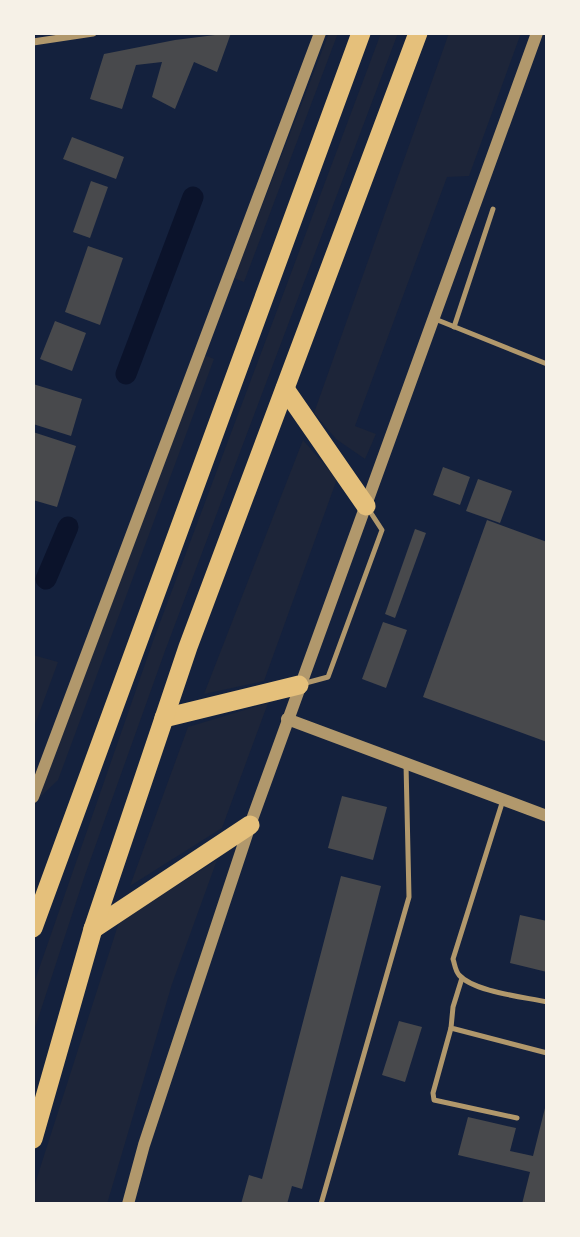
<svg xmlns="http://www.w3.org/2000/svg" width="580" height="1237" font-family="Lato,sans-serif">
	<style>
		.green { fill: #1d2539 }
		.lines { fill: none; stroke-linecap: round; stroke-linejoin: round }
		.canal { stroke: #0b132b; stroke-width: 21 }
		.building { fill: #48494c }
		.service { stroke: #b1986c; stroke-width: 5 }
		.minor { stroke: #b1986c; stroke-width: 7 }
		.tertiary { stroke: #b1986c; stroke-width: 12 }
		.trunk { stroke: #e5c07b; stroke-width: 19 }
	</style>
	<rect width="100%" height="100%" fill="#14213d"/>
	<g class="green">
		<polygon points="329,33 338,33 244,282 234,278"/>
		<polygon points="381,33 398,33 165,651 85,875 33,1034 33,986 153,641"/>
		<polygon points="449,33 521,33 469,176 447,177 355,426 376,434 365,459 336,439 314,413"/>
		<polygon points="204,355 214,359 58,780 39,798"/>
		<polygon points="303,440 337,479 264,681 204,694"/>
		<polygon points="33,655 58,662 33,730"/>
		<polygon points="268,703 222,828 130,886 188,727"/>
		<polygon points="217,860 172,984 107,1204 33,1204 33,1190 119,922"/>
	</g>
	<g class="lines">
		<g class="canal">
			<polyline points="126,374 193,197"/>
			<polyline points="46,579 68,527"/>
		</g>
	</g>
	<g class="building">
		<polygon points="231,33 217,72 194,62 175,109 152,97 162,62 136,65 122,109 90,99 104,54 175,40"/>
		<polygon points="72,137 124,157 116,179 63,159"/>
		<polygon points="91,181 108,187 90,238 73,232"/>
		<polygon points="88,246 123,258 100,325 65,312"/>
		<polygon points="55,321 86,333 72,371 40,359"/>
		<polygon points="33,384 82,399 71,436 33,424"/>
		<polygon points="33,432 76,446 57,507 33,500"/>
		<polygon points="443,467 470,477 460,505 433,495"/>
		<polygon points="478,479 512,491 500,523 466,511"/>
		<polygon points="487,520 547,542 547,742 423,697"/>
		<polygon points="415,529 426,533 395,618 385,614"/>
		<polygon points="383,622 407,630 386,688 362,679"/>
		<polygon points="342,796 387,807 373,860 328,848"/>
		<polygon points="341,876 381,886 302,1189 292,1186 287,1204 241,1204 249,1175 262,1179"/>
		<polygon points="520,915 547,921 547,972 510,963"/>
		<polygon points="399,1021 422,1027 405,1082 382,1075"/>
		<polygon points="546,1104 547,1204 522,1204 530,1172 458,1155 468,1117 516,1128 510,1151 533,1156"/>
	</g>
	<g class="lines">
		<g class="service">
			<polyline points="435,319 547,364"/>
			<polyline points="454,327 493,209"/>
			<polyline points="302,684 328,677 382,530 369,510"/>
			<path d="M503 800 453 959C455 965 455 970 459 975 474 992 525 997 547 1002"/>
			<polyline points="462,978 453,1007 451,1028 547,1053"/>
			<polyline points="451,1028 433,1093 434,1100 517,1118"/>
			<polyline points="321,1204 409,897 406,764"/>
		</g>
		<polyline class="minor" points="33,42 93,33"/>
		<g class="tertiary">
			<polyline points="287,719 547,816"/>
			<polyline points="33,797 320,33"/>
			<polyline points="128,1204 144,1145 250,825 537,33"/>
		</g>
		<g class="trunk">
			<polyline points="285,389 366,506"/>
			<polyline points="164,718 299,685"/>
			<polyline points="33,928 361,33"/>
			<polyline points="93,929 250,825"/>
			<polyline points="33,1139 93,929 188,647 418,33"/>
		</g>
	</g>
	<rect width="580" height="1237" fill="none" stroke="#f6f1e7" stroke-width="70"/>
</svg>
